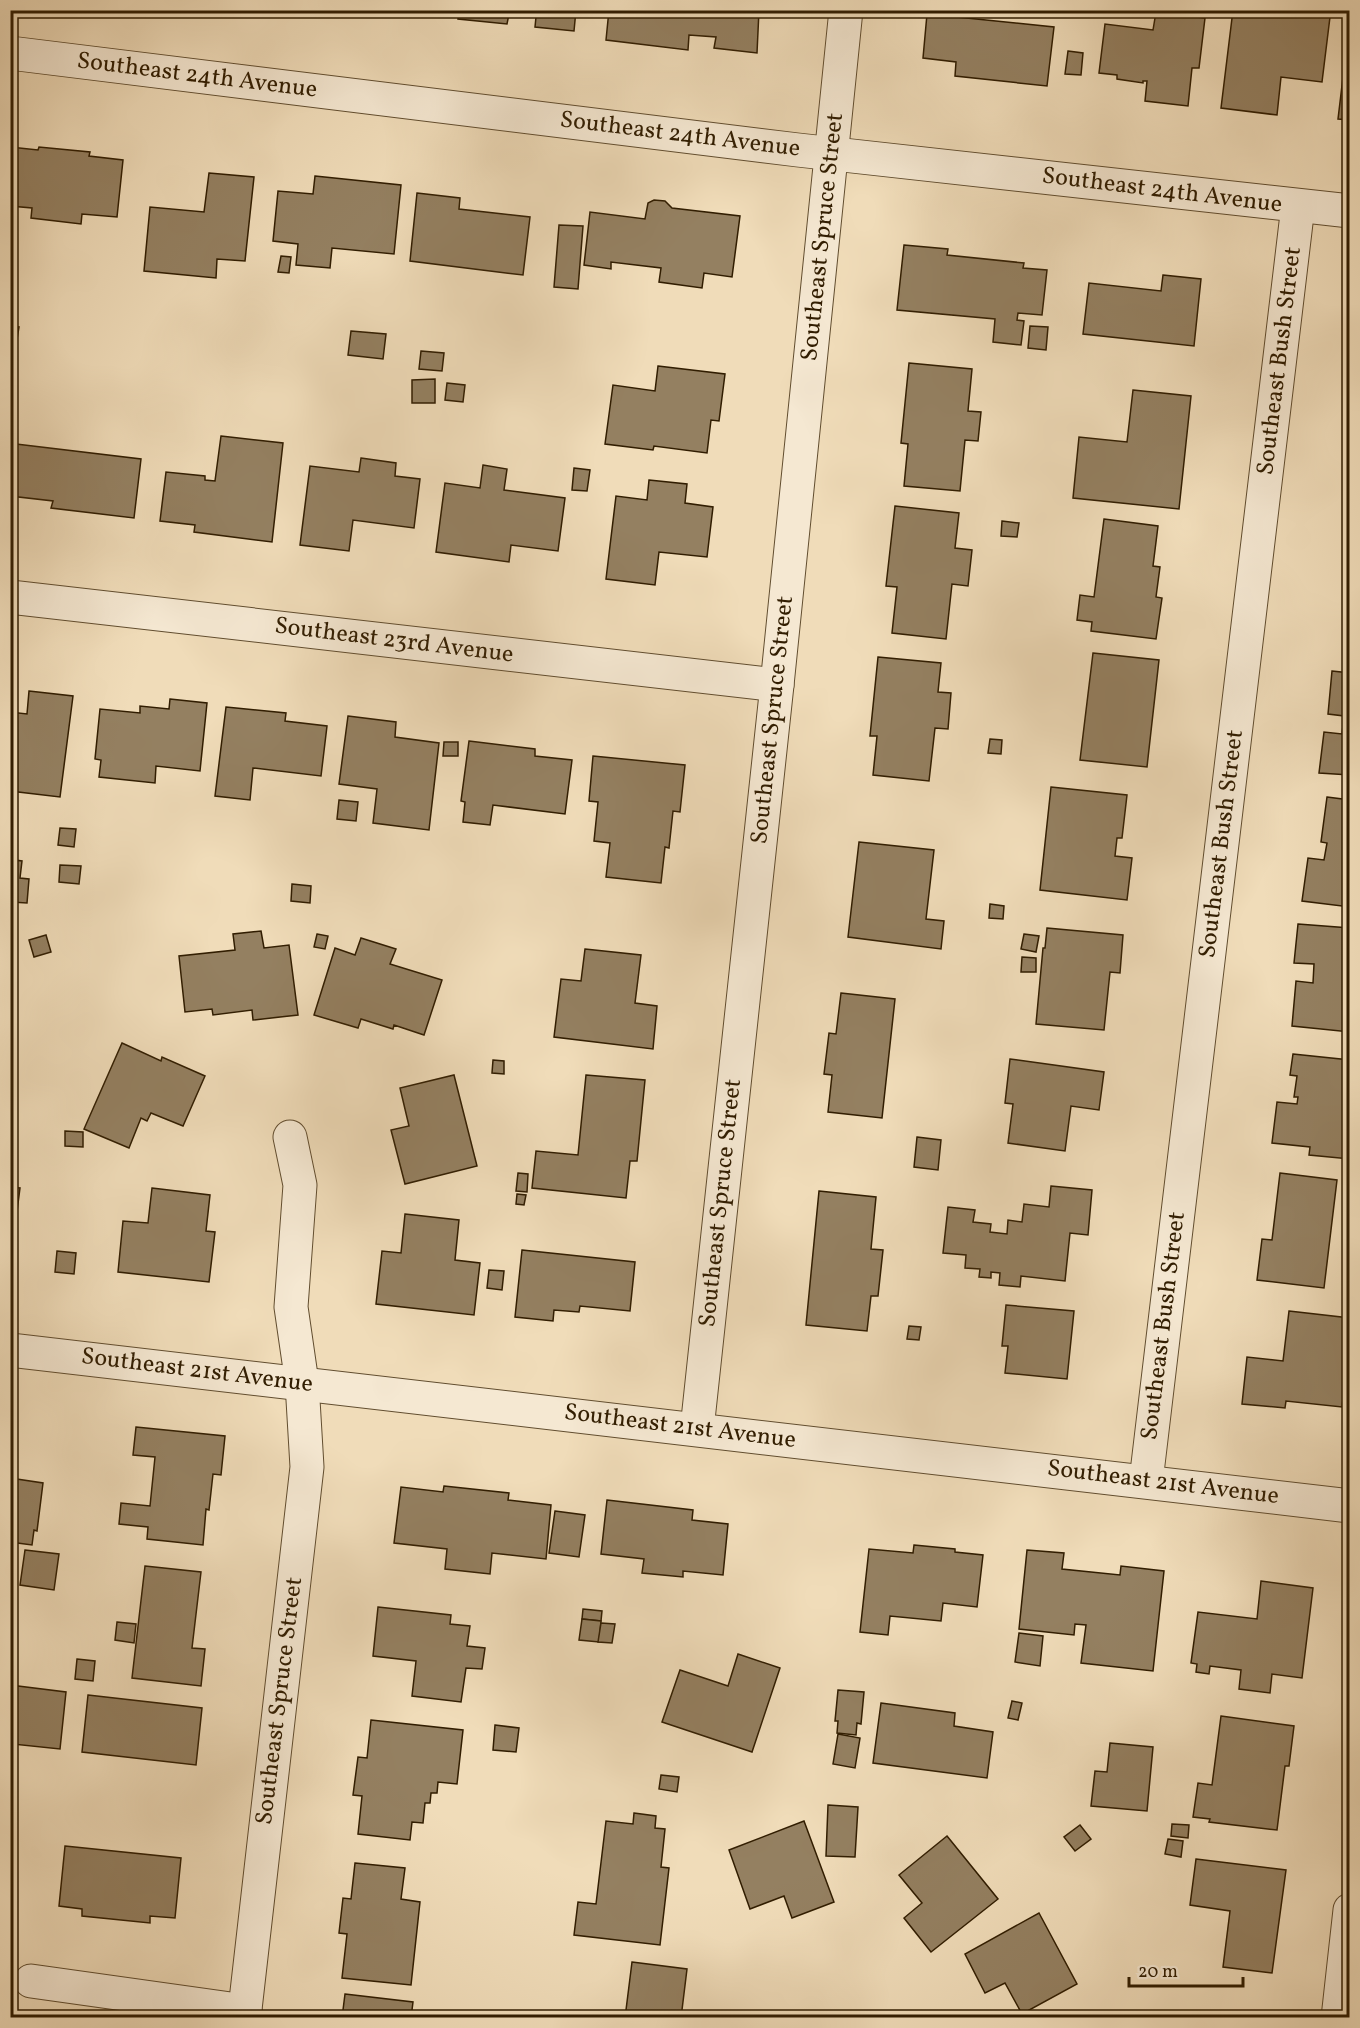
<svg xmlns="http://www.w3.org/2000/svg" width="1360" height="2028" font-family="Vollkorn,serif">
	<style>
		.building { fill: #948061; stroke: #311d01; stroke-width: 1.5 }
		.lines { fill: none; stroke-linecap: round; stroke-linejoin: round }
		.minor-casing { stroke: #614d2f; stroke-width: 35 }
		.minor { stroke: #f5e8d2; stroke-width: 33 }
		.labels { text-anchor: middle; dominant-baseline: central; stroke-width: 5; stroke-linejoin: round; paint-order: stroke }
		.street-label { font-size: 24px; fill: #311d01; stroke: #f5e8d2 }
	</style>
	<rect width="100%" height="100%" fill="#f0dcb9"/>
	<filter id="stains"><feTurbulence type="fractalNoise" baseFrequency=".00333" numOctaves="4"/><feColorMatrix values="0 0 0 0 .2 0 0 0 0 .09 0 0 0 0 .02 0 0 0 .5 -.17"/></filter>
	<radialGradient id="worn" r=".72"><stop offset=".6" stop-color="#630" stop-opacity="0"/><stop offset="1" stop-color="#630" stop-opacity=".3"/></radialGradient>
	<g class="building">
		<polygon points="459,10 576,10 574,31 535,27 536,17 509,14 507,24 458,19"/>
		<polygon points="609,10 759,10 757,53 714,48 716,37 689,35 688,50 606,40"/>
		<polygon points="1233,10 1272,10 1330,17 1322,82 1281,77 1277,115 1221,108"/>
		<polygon points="1156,12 1205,18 1199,68 1192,68 1188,106 1145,101 1147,81 1143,81 1143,83 1117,79 1117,75 1099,73 1105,24 1153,30"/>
		<polygon points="927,14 1054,27 1047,86 955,76 956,62 923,58"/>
		<polygon points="1348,35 1350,35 1350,120 1338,119"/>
		<polygon points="1068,51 1083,53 1081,75 1065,74"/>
		<polygon points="10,147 38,150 39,147 90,152 89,156 123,160 117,217 82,214 81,224 31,218 32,208 10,206"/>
		<polygon points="209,173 254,177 245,261 217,259 216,278 144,271 150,207 204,212"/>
		<polygon points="315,176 401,185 394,254 332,248 330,268 296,265 298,244 273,241 278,191 313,194"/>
		<polygon points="417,193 460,198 459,209 530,217 523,275 410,261"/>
		<polygon points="654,200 665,201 672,208 740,216 732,277 704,273 702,288 659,282 661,268 611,262 611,269 584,265 590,212 645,219 648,203"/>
		<polygon points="559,225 583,226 578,289 554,287"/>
		<polygon points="904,245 948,249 947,255 1024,263 1023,268 1047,270 1042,315 1018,313 1017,320 1024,321 1021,345 993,342 995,319 897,310"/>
		<polygon points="281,256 291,257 289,273 278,272"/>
		<polygon points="1163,275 1201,279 1194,346 1083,334 1089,283 1161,291"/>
		<polygon points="10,326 19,327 12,370 10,370"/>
		<polygon points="1030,326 1048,327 1046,350 1028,348"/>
		<polygon points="351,331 386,334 383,359 348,355"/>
		<polygon points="421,351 444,353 442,371 419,369"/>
		<polygon points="909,363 972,369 968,411 981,412 978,441 965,440 960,491 904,486 908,444 901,443"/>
		<polygon points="658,366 725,374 719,421 711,420 707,453 654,446 653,450 605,444 613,385 655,391"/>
		<polygon points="435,379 435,403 412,403 412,380"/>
		<polygon points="447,383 465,385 463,402 445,400"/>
		<polygon points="1133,390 1191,396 1179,509 1073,498 1079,437 1127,442"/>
		<polygon points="221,436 283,443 272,542 194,532 195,525 160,521 166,472 205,476 205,480 215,481"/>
		<polygon points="16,444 141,459 134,518 51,508 53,501 10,496"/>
		<polygon points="361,458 396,463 395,476 420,479 414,528 353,520 349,551 300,545 310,466 359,472"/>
		<polygon points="483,465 507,469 504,490 565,498 558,551 511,545 509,562 436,552 445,483 480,488"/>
		<polygon points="574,468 590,470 587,491 572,490"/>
		<polygon points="649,480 687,484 685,503 713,507 707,557 659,552 655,585 606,579 616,496 647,500"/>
		<polygon points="895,506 959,513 955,548 972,550 968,586 952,584 946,639 892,633 897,587 886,586"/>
		<polygon points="1104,519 1158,526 1153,566 1160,567 1156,597 1162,598 1156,639 1091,631 1092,622 1077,620 1080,595 1094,597"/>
		<polygon points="1002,521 1019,523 1017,537 1001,536"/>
		<polygon points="1347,542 1350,543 1350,584 1343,583"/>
		<polygon points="1093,653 1159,660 1147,767 1080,760"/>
		<polygon points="878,657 941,663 938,692 951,693 948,729 935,728 929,781 873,775 877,736 870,736"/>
		<polygon points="1332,671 1350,673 1350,775 1319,773 1324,732 1342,734 1344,716 1328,714"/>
		<polygon points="29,691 73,696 60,797 10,791 10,712 27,714"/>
		<polygon points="170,699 207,703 200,771 156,766 155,783 99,777 101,760 95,759 100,709 140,713 140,706 169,709"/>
		<polygon points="226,707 286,713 285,721 327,726 321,776 253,768 250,800 215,796"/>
		<polygon points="348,716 396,722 395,737 439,743 429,830 373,823 377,789 339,784"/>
		<polygon points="990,739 1002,740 1001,754 988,753"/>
		<polygon points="469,741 535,749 535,756 572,760 565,814 493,805 490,825 463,822 465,802 461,801"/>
		<polygon points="444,742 458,742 458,756 443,756"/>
		<polygon points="593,756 685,765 680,812 673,811 669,848 665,847 661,883 606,877 610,843 594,841 598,802 589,801"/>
		<polygon points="1051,787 1127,795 1122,838 1117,838 1115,856 1132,858 1127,900 1040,890"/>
		<polygon points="1327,797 1350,800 1350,907 1302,901 1308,858 1324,860 1327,843 1321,842"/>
		<polygon points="339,800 358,802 356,821 337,819"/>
		<polygon points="60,828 76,829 74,847 58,845"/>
		<polygon points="859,842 934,850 926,919 944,921 941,949 848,937"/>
		<polygon points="10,851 16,851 15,860 22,861 20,878 29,879 27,903 11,902 10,910"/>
		<polygon points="60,865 81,866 79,884 59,882"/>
		<polygon points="292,884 311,886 310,903 291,901"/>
		<polygon points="990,904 1004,906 1003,919 989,918"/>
		<polygon points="1298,924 1350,928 1350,1032 1292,1026 1296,981 1313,983 1314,964 1294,963"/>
		<polygon points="1047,928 1123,935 1120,973 1110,972 1104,1030 1036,1024 1043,948 1045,948"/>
		<polygon points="261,931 264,948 289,945 298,1015 253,1020 252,1010 213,1015 212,1009 185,1012 179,956 235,950 233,934"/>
		<polygon points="317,934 328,936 325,949 314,947"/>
		<polygon points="1024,934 1039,936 1036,952 1021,949"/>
		<polygon points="46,935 51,952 34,957 29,940"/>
		<polygon points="361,938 396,949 390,964 442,980 424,1035 394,1025 393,1029 361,1019 358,1028 314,1015 335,948 355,955"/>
		<polygon points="585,949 641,955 635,1003 657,1006 653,1049 554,1037 561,979 581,981"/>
		<polygon points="1022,957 1036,958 1036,972 1021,972"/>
		<polygon points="841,993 895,999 882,1118 828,1112 832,1075 824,1074 829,1033 836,1034"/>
		<polygon points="122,1043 161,1061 162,1057 205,1076 183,1126 151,1113 147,1121 141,1118 129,1148 84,1129"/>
		<polygon points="1293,1054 1350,1060 1348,1108 1350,1108 1350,1159 1309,1155 1310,1147 1272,1143 1277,1102 1297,1104 1298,1097 1294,1097 1297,1076 1290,1075"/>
		<polygon points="1010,1059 1104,1072 1099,1110 1071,1106 1065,1151 1008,1143 1013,1104 1005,1103"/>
		<polygon points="493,1060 504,1061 504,1074 492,1073"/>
		<polygon points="454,1075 477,1166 405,1184 391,1130 409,1126 400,1088"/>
		<polygon points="586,1075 645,1080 637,1161 630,1161 626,1198 532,1188 536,1151 578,1155"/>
		<polygon points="65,1131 83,1132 83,1147 65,1146"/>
		<polygon points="917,1137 941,1140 938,1170 914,1167"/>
		<polygon points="518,1173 528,1174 527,1192 516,1191"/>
		<polygon points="1280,1173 1337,1180 1324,1288 1257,1280 1262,1239 1272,1240"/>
		<polygon points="1051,1186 1092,1190 1088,1235 1070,1233 1065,1281 1021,1276 1020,1287 999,1285 1000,1273 991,1272 991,1278 979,1277 980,1269 965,1268 966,1255 943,1253 948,1207 975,1210 973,1222 991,1224 990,1232 1007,1234 1008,1220 1022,1222 1024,1204 1049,1207"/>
		<polygon points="10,1187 20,1188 13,1242 10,1242"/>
		<polygon points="152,1188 210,1195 206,1231 215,1232 209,1282 118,1272 123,1221 148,1223"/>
		<polygon points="819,1191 876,1197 871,1249 883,1250 878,1296 871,1296 867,1331 806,1325"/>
		<polygon points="517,1194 526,1195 524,1205 516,1204"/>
		<polygon points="405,1214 459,1220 455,1260 480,1263 474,1315 376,1304 382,1251 401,1253"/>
		<polygon points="522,1250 635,1262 630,1311 580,1306 579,1312 554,1310 553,1321 515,1317"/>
		<polygon points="57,1251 76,1253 74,1274 55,1272"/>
		<polygon points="489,1270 504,1271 502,1290 487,1288"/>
		<polygon points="1006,1305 1074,1311 1067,1379 1005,1373 1008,1346 1002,1346"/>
		<polygon points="1289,1311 1350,1318 1350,1365 1347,1365 1342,1407 1286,1401 1285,1408 1242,1404 1247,1357 1283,1361"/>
		<polygon points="909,1326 921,1327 919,1340 907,1339"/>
		<polygon points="136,1427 225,1436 221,1475 213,1474 209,1510 206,1509 203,1545 147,1539 148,1527 119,1524 121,1503 150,1506 155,1457 133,1455"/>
		<polygon points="10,1478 43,1483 37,1531 34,1530 32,1545 10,1542"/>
		<polygon points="444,1486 509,1493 508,1500 551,1505 546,1559 492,1553 490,1574 445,1569 447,1549 394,1543 401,1487 443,1492"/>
		<polygon points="607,1500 693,1510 692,1520 728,1524 723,1575 683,1571 683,1577 642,1573 644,1559 601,1554"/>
		<polygon points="555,1511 585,1515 579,1557 549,1553"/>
		<polygon points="914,1545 955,1549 955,1552 983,1555 977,1607 943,1603 941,1621 890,1616 888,1635 860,1632 869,1549 913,1553"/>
		<polygon points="25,1550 59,1554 54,1590 20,1585"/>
		<polygon points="1027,1550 1064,1553 1062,1569 1120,1575 1121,1566 1164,1571 1153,1671 1081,1663 1086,1625 1075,1624 1074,1635 1019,1629"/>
		<polygon points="145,1566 201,1572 192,1648 205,1649 201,1686 132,1678"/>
		<polygon points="1261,1581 1313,1588 1302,1678 1272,1674 1270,1693 1239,1689 1241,1670 1210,1666 1209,1674 1196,1672 1197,1664 1191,1663 1198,1612 1257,1619"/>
		<polygon points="378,1607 451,1615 450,1624 470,1626 467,1646 485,1648 482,1669 466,1668 461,1702 412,1696 416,1661 373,1656"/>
		<polygon points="583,1609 602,1611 601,1621 582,1619"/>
		<polygon points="582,1619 601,1621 599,1642 579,1640"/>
		<polygon points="117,1622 136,1624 134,1643 115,1640"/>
		<polygon points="601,1623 615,1624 612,1643 598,1642"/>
		<polygon points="1019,1633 1043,1636 1040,1666 1015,1662"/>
		<polygon points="738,1654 780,1668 752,1752 662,1722 680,1670 728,1686"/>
		<polygon points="77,1659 95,1661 93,1681 75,1679"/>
		<polygon points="10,1685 66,1692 60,1749 13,1744 10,1764"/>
		<polygon points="838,1690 864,1692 861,1724 857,1723 856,1735 837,1733 838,1721 835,1721"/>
		<polygon points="88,1695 202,1708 196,1765 82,1752"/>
		<polygon points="1012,1701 1022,1703 1018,1720 1008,1718"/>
		<polygon points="881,1703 955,1713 954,1726 993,1732 987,1778 873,1763"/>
		<polygon points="1221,1716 1294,1726 1289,1766 1285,1766 1277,1830 1209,1822 1210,1819 1193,1817 1198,1783 1212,1785"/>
		<polygon points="371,1720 463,1730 457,1784 438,1782 437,1793 431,1793 430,1803 425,1803 423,1823 412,1822 410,1840 358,1834 362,1796 353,1795 358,1757 367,1758"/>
		<polygon points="495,1725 519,1728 516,1752 493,1750"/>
		<polygon points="838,1734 860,1738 855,1768 833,1764"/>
		<polygon points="1110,1743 1153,1747 1147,1811 1091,1806 1095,1771 1107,1772"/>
		<polygon points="661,1775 679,1777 677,1792 659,1789"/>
		<polygon points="828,1805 858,1807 855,1857 826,1856"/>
		<polygon points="634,1813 656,1816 655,1828 665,1829 661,1867 669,1868 660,1945 574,1935 578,1902 596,1904 606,1821 633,1824"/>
		<polygon points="804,1821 834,1902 792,1918 784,1896 750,1909 729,1850"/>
		<polygon points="1172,1824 1189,1825 1188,1838 1171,1836"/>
		<polygon points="1080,1825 1091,1839 1075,1851 1064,1837"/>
		<polygon points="947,1836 998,1899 931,1952 904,1918 922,1903 899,1875"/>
		<polygon points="1168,1839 1183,1841 1181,1857 1165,1854"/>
		<polygon points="65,1846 181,1858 175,1918 150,1916 150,1923 82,1916 82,1909 59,1906"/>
		<polygon points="1196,1859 1286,1870 1272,1973 1223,1967 1230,1911 1190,1905"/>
		<polygon points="355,1863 405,1868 401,1899 420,1902 411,1985 342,1978 347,1934 339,1933 343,1898 351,1899"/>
		<polygon points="1039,1913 1077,1984 1022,2014 1005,1983 985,1993 965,1954"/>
		<polygon points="632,1962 687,1969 681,2018 625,2018"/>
		<polygon points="345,1994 413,2002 411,2018 342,2018"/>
		<polygon points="1207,2011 1264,2017 1206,2018"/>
	</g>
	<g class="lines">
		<defs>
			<g id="minor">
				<polyline points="10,53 798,150 1350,211"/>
				<polyline points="10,597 777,685"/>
				<polyline points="10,1350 1350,1506"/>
				<polyline points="697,1429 777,685 846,10"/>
				<polyline points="1146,1481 1298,206"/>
				<polyline points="31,1981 245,2011"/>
				<polyline points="244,2018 307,1467 302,1383 291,1307 300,1185 290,1137"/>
				<polyline points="1338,2018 1350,1910"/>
			</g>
		</defs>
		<use href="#minor" class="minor-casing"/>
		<use href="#minor" class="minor"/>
	</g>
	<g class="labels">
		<g class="street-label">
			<text transform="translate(197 76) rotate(7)">Southeast 24th Avenue</text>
			<text transform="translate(680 135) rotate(7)">Southeast 24th Avenue</text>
			<text transform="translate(1162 191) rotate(7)">Southeast 24th Avenue</text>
			<text transform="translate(823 237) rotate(-84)">Southeast Spruce Street</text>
			<text transform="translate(1280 361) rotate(-83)">Southeast Bush Street</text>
			<text transform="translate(394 641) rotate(7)">Southeast 23rd Avenue</text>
			<text transform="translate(773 720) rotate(-84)">Southeast Spruce Street</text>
			<text transform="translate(1222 844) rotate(-83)">Southeast Bush Street</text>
			<text transform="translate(721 1203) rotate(-84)">Southeast Spruce Street</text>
			<text transform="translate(1164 1326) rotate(-83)">Southeast Bush Street</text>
			<text transform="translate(197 1371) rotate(7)">Southeast 21st Avenue</text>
			<text transform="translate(680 1427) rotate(7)">Southeast 21st Avenue</text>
			<text transform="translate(1163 1483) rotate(7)">Southeast 21st Avenue</text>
			<text transform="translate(280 1701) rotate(-83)">Southeast Spruce Street</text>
		</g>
	</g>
	<rect width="1360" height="2028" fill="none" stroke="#f0dcb9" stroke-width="36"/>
	<rect x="12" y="12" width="1336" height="2004" fill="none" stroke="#311d01" stroke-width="3"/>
	<rect x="18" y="18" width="1324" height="1992" fill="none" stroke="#311d01" stroke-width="1.5"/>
	<path d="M1129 1977v9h114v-9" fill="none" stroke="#311d01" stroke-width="3"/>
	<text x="1138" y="1977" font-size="18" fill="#311d01" stroke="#f5e8d2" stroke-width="4.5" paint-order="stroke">20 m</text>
	<rect width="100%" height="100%" filter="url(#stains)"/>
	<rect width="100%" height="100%" fill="url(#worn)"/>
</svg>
